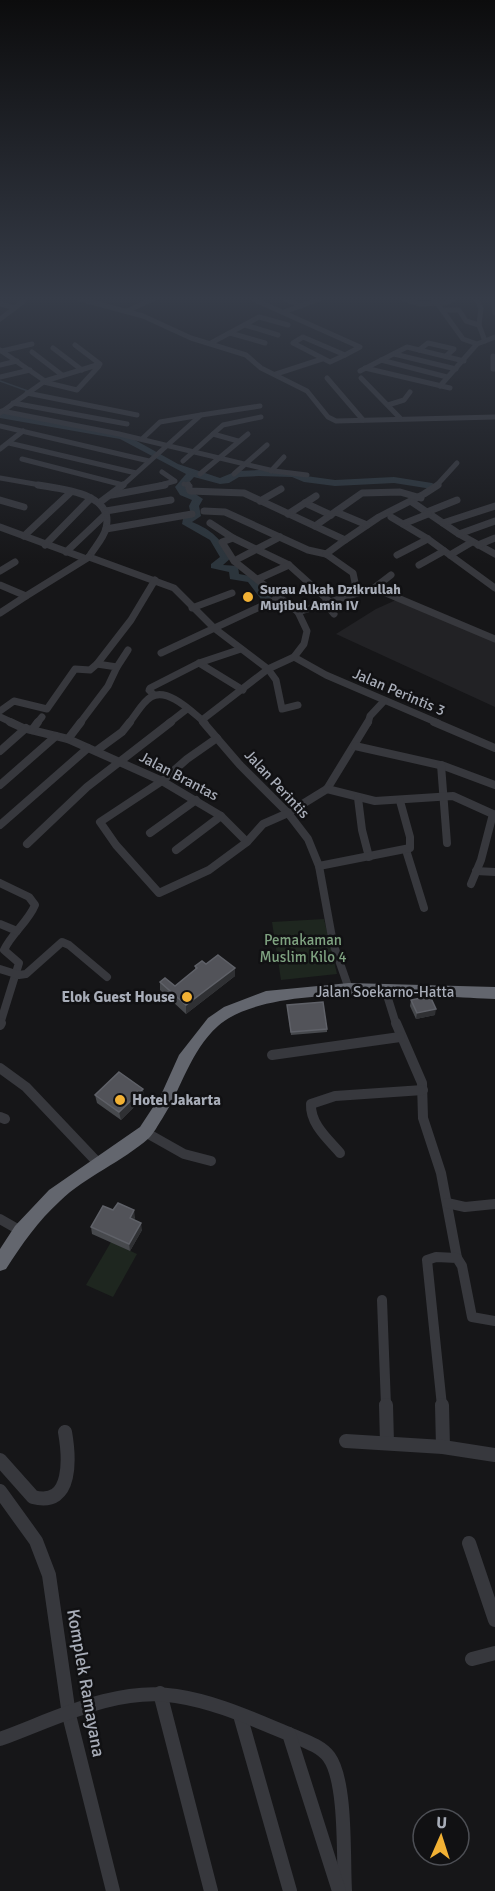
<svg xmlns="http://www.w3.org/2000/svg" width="495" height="1891" font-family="Signika,sans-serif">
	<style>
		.built { fill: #222225 }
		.green { fill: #1e261f }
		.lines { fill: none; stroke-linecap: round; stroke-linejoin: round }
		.stream { stroke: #2c353c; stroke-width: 1.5 }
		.river { fill: #2c353c; fill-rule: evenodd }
		.minor-far4 { stroke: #37383d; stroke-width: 5 }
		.minor-far3 { stroke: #37383d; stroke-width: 7 }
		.minor-far2 { stroke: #37383d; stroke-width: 8 }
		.minor-far1 { stroke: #37383d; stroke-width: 10 }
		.minor { stroke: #37383d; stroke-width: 14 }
		.highway { fill: #63666e; fill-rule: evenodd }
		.wall { fill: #47494d }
		.shaded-wall { fill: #2f3033 }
		.building { fill: #525359; stroke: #5f6168; stroke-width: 1.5 }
		.poi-dot { fill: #f2b134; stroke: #111113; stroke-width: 2 }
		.labels { text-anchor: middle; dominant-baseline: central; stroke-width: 5; stroke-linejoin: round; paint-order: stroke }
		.far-poi-label { font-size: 14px; font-weight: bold; fill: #a8adb8; stroke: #111113; text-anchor: start }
		.street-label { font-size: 15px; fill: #a8adb8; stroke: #111113 }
		.park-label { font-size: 15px; fill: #7fa381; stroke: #111113 }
		.poi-label { font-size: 15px; font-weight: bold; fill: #a8adb8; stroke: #111113; text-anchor: end }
		.near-street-label { font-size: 18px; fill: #a8adb8; stroke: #111113 }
	</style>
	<rect width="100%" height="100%" fill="#161618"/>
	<polygon class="built" points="396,600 495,641 495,707 336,634 376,609"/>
	<g class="green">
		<polygon points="324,919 337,974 281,980 272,922"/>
		<polygon points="111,1242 137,1254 113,1297 86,1285"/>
	</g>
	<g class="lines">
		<polyline class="stream" points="0,381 28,391"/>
		<path class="river" d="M0 412 126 435 178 464 220 478 237 471 259 470 294 471 306 476 335 480 394 477 432 483 437 486 432 489 394 483 335 486 304 482 292 477 259 476 239 477 229 483 220 484 194 477 185 487 203 499 199 506 201 516 192 522C212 530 221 539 231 558L223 565 238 566 239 574 255 577 274 601 268 604 264 603 248 582 230 579 229 572 211 568V564L220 557 210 540 182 524 183 519 191 515 189 506 192 500 180 495 175 487 186 474 120 439 0 418Z"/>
		<g class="minor-far4">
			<polyline points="80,299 143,316 191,338 246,355 261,368 307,391 328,417 336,421 495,417"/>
			<polyline points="253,299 360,347 345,355"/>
			<polyline points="285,299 301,306"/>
			<polyline points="404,299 420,304 437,303 463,339 477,344"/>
			<polyline points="476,299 481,308 479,325 485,341"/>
			<polyline points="493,299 495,313"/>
			<polyline points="434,300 437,303 447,303 453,299"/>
			<polyline points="0,304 12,307"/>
			<polyline points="442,310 459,310 466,321 479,325"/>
			<polyline points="127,311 153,299"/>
			<polyline points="284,312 319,299"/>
			<polyline points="0,319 24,301"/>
			<polyline points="245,325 278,335"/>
			<polyline points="230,333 265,343"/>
			<polygon points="303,337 345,355 330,362 293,343"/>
			<polyline points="211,343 259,317 288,325"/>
			<polyline points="53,348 82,370"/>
			<polyline points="0,350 45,381"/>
			<polyline points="419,350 428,343 454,349 446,356"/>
			<polyline points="2,351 32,344"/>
			<polyline points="32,352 62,375"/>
			<polyline points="394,354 456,369"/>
			<polyline points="493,356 493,369 495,369"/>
			<polyline points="381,360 447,377"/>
			<polyline points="0,365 17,361"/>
			<polyline points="365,368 450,388"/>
			<polyline points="360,371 407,347 464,361"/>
			<polyline points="276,374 322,359"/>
			<polyline points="0,377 30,370"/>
			<polyline points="327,378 363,420"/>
			<polyline points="361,378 400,418"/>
			<polyline points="44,382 77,390 99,366"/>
			<polyline points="440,386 477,344 495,337"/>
			<polyline points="27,393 137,415"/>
			<polyline points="13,403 127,424"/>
			<polyline points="388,405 404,400 410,392"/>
			<polyline points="2,411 119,434 274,471 307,475"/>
			<polyline points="0,413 45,381 100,364 75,345"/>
			<polyline points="0,426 149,461"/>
			<polyline points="213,434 238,441"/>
			<polyline points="142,439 160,422 201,415"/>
			<polyline points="9,443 136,473"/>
			<polyline points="0,449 23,431"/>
			<polyline points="22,459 123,485"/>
			<polyline points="183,461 223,425 261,417"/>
			<polyline points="271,471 284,457"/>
			<polyline points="200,474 248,434"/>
			<polyline points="234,474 267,445"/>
			<polyline points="0,478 46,486"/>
			<polyline points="184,484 190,486"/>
			<polyline points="122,486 201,415 260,406"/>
			<polyline points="157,486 175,481 162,472"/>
			<polyline points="436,486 457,463"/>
		</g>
		<g class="minor-far3">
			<path d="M38 485C61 489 115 493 106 528 104 538 94 548 89 557"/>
			<polyline points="188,485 190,491 244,493 345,540 379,517 424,494 438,485"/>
			<polyline points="112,495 165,485"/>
			<polyline points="0,500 24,507"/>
			<polyline points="260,501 281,489"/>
			<polyline points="412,502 459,534 495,554"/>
			<polyline points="99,503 123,485"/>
			<polyline points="305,503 331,515"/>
			<polyline points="106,511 171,500"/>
			<polyline points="204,511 225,512 308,550 326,554 353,573 357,592"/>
			<polyline points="336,512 367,525"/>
			<polyline points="427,512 457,500"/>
			<polyline points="288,514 316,496"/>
			<polyline points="391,517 428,539 495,588"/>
			<polyline points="210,523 233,538 289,565 329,601"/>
			<polyline points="443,523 495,506"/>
			<polyline points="403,524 428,514"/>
			<polyline points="315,526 362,493 400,492 421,498"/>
			<polyline points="0,527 84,558"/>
			<polyline points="106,529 192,514"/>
			<polyline points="459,534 495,521"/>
			<polyline points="24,536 71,492"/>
			<polyline points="45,545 91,498"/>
			<polyline points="478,545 495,538"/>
			<polyline points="66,552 106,514"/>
			<polyline points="326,554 345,540"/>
			<polyline points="397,555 428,539"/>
			<polyline points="450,555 472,542"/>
			<polyline points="89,557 174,588 214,628 268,669 276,680 282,709 298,705"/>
			<polyline points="234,561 280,537"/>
			<polyline points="419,565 444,551"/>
			<polyline points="0,571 15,562"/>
			<polyline points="258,579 289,565"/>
			<polyline points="0,585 26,596 89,557"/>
			<polyline points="374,588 391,575"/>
			<polyline points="325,603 334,614"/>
			<polyline points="192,608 232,593"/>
			<polyline points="298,612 374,588 495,639"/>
			<polyline points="0,613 26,596"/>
			<polyline points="161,653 279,598"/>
			<polyline points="294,657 326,675 438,723"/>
			<polyline points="199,663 243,690"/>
			<polyline points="117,667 128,650"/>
			<polyline points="154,695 149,690 150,688 199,663 241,649"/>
			<polyline points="0,711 14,701 47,709 75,669 90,670 97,664"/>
			<polyline points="0,717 13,723"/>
			<polyline points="37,723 42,717"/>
			<polyline points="80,723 108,686 117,667 97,664 131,620 155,580"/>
			<path d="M129 723C135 716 143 701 151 697 167 687 191 711 202 720"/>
			<polyline points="169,723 187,709"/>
			<polyline points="205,723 202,720 268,669 294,657 304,644 307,631 298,612 234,561 222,542 233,538"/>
			<polyline points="368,723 370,716 384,701"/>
		</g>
		<g class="minor-far2">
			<polyline points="10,722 23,728 68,739 162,781 221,816 247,842"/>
			<polyline points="203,722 240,765 288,813 308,839 319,866 333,943 349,989"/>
			<polyline points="434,722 495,748"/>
			<polyline points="32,730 38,722"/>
			<polyline points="217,738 187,759 162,781 100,822 116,845 159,893 209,870 247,842 263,824 288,813 327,789 368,722"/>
			<polyline points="68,739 81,722"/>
			<polyline points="355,746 444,766 495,785"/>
			<polyline points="0,751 26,728"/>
			<polyline points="96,751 122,732 130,722"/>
			<polyline points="441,765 447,843"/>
			<polyline points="0,785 56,736"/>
			<polyline points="327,789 375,801 453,796 495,815"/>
			<polyline points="358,798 362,830 369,857"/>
			<polyline points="0,825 88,748"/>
			<polyline points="150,833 196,800"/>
			<polyline points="27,844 87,787 171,722"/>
			<polyline points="176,850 221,816"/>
			<polyline points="406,850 424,908"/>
			<polyline points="319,866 410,848 410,837 400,801"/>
			<polyline points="476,871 495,872"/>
			<path d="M0 883 29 897 35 905C28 922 12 933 4 950L19 963 0 1024"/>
			<polyline points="471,884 481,860 493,814"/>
			<polyline points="0,924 17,931"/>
			<polyline points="0,969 19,975 26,974 62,942 69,945 107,977"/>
			<polyline points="385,989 396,1024"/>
		</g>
		<g class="minor-far1">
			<polyline points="396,1023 422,1083 423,1118 441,1173 457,1258"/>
			<polyline points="0,1025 1,1023"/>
			<polyline points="272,1055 400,1037"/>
			<polyline points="0,1068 26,1087 99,1164"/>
			<polyline points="0,1117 5,1119"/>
			<polyline points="145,1132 184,1154 211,1161"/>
			<path d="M340 1153C328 1139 310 1124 311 1104L335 1096 423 1090"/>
			<polyline points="447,1203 465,1207 495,1204"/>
			<polyline points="0,1219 21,1231"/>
			<polyline points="382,1300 386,1406"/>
			<polyline points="442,1406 427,1260 436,1257 457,1258 462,1266 472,1317 495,1321"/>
		</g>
		<g class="minor">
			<polyline points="386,1405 387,1443"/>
			<polyline points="442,1405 443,1447"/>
			<polyline points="346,1441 443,1447 495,1455"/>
			<path d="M0 1460 33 1497C74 1508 69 1455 65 1432"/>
			<polyline points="0,1491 36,1541 49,1575 69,1715 113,1891"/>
			<polyline points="469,1543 495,1620"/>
			<polyline points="472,1659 495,1653"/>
			<polyline points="160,1693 211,1891"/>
			<polyline points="240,1715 290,1891"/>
			<path d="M289 1734C302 1740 320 1745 329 1757 347 1782 343 1859 345 1891"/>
			<path d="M0 1739C55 1719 117 1686 176 1696 216 1702 252 1719 289 1734L339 1891"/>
		</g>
		<path class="highway" d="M349 983 495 987V999C429 997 268 981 218 1026 190 1051 182 1088 162 1119 158 1125 154 1133 149 1138 122 1162 86 1176 60 1201 38 1221 22 1244 6 1269L0 1271V1249L15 1226 49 1190 140 1127 161 1095 179 1055 208 1018 224 1007 266 991Z"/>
	</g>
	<g class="wall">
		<polygon points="206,964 235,976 186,1014 160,990 160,982 175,986 195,970 195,966"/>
		<polygon points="411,1000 435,1015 416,1019 410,1006"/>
		<polygon points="287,1005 327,1029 327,1032 291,1035"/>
		<polygon points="95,1095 144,1097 121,1120 97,1103"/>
		<polygon points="113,1210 135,1217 134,1220 142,1230 130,1251 92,1234 91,1227"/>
	</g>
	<g class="shaded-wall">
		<polygon points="235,968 235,976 186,1014 186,1005"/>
		<polygon points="436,1009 435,1015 416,1019 417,1013"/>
		<polygon points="143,1089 144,1097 121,1120 119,1112"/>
		<polygon points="134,1210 135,1217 131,1225 130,1218"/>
		<polygon points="141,1223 142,1230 130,1251 129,1244"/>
	</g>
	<g class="building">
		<polygon points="218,955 235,968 186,1005 160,982 165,978 175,986 197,968 195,966 202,961 206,964"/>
		<polygon points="430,996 436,1009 417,1013 411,1000"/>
		<polygon points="323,1002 327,1029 291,1032 287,1005"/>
		<polygon points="119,1072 143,1089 119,1112 95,1095"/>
		<polygon points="118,1203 134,1210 130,1218 141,1223 129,1244 91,1227 103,1206 113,1210"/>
	</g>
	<linearGradient id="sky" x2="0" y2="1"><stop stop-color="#0c0c0d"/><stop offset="0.53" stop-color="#363c48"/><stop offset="1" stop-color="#363c48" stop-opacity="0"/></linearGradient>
	<rect width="495" height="564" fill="url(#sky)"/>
	<g class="poi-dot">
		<circle cx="248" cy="597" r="6"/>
		<circle cx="187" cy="997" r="6"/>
		<circle cx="120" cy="1100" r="6"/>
	</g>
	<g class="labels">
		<g class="far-poi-label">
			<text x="260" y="589">Surau Alkah Dzikrullah<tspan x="260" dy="16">Mujibul Amin IV</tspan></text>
		</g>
		<g class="street-label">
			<text transform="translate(399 692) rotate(23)">Jalan Perintis 3</text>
			<text transform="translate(179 776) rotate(28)">Jalan Brantas</text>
			<text transform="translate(277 784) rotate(47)">Jalan Perintis</text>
			<text x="385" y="992">Jalan Soekarno-Hatta</text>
		</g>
		<g class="park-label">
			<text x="303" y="940">Pemakaman<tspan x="303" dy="17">Muslim Kilo 4</tspan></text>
		</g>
		<g class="poi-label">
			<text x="175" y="997">Elok Guest House</text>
			<text x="132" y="1100" text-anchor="start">Hotel Jakarta</text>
		</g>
		<g class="near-street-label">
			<text transform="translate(86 1683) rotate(80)">Komplek Ramayana</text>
		</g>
	</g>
	<g transform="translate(441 1837) rotate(3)"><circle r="28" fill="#111113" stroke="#4d4f55" stroke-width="1.5"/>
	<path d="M0-4.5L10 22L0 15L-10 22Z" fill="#f2b134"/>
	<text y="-9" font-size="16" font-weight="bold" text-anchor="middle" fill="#a8adb8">U</text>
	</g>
</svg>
